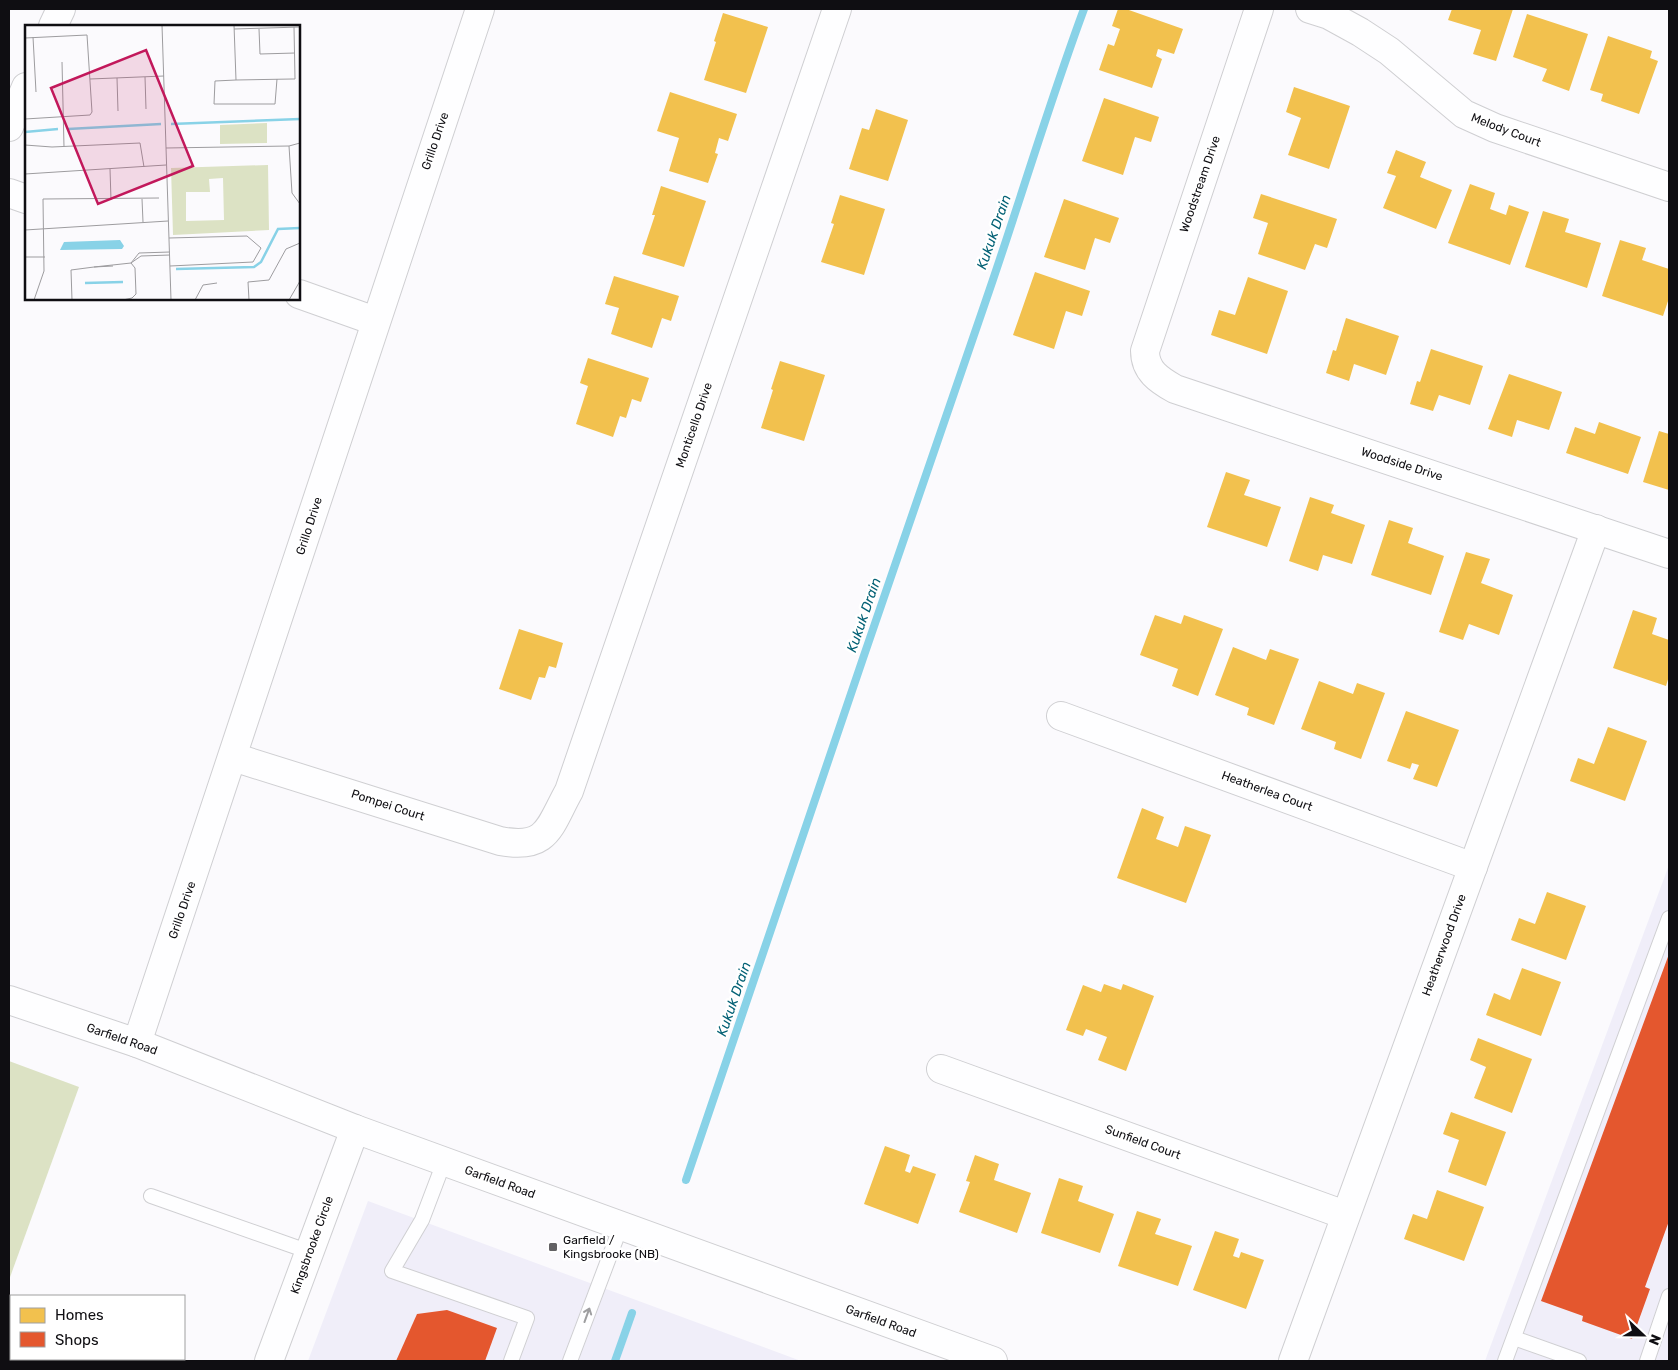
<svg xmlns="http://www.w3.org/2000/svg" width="1678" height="1370" font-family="Rubik,sans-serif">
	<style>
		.built { fill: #f0eef9 }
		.green { fill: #dce2c4 }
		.homes { fill: #f2c14e }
		.shops { fill: #e4572e }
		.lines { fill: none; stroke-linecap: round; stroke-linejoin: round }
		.stream { stroke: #88d2e7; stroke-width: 8 }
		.lane-casing { stroke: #cfcfd2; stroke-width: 16 }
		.street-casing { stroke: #cfcfd2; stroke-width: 30 }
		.secondary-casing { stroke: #cfcfd2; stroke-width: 30 }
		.lane { stroke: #fefeff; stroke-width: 14 }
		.street { stroke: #fefeff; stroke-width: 28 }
		.secondary { stroke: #fefeff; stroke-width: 28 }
		.oneway { stroke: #9e9ea0 }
		.poi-dot { fill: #626164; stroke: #fff; stroke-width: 2 }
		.labels { text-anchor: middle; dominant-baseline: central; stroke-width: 5; stroke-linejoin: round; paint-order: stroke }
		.street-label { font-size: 12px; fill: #0f0e12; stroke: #fff }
		.poi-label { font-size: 12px; fill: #0f0e12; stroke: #fff; text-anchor: start }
		.water-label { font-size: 14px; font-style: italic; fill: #036175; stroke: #fff }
		.inset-river { fill: none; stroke: #88d2e7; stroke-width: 2.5 }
		.inset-road { fill: none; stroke: #9d9c9f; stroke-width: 1 }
		.view { fill: #c2185b; fill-opacity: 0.15; stroke: #c2185b; stroke-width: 2.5 }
		.inset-edge { fill: none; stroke: #0f0e12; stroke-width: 2.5 }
	</style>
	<rect width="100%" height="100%" fill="#fbfafd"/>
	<g class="built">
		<polygon points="1669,865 1669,1361 1485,1361"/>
		<polygon points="368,1201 801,1361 308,1361"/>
	</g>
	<polygon class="green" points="9,1061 79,1087 9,1280"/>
	<g class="homes">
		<polygon points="1118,9 1126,9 1183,29 1174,54 1158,49 1156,56 1162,59 1152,88 1099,70 1108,44 1114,46 1120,29 1112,26"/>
		<polygon points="1452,9 1513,9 1496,61 1473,54 1481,30 1448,20"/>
		<polygon points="723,13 768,27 746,93 704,80 716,42 714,41"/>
		<polygon points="1527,14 1588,34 1569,91 1542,81 1547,69 1513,57"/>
		<polygon points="1608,36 1652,51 1650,58 1658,61 1639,114 1601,101 1603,94 1590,90"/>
		<polygon points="1294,87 1350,106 1329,169 1288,155 1301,118 1286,112"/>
		<polygon points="670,92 737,114 728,141 719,138 715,153 718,154 708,183 669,171 679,138 657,131"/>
		<polygon points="1104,98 1159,117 1151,142 1135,137 1123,175 1082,161"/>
		<polygon points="876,109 908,120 888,181 849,169 862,128 869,130"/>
		<polygon points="1396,150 1426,162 1420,177 1452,190 1436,229 1383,208 1396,176 1387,173"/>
		<polygon points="1470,184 1495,193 1490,209 1506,215 1509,205 1529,212 1510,265 1448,243"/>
		<polygon points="661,186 706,201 684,267 642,254 655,215 652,215"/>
		<polygon points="1261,194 1337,219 1327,248 1315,244 1305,270 1258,254 1268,223 1253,218"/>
		<polygon points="840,195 885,209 864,275 821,262 834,224 831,223"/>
		<polygon points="1064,199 1119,218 1110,243 1095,238 1085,270 1044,257"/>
		<polygon points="1543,211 1569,219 1565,232 1601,243 1587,288 1525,267"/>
		<polygon points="1620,240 1646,248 1642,260 1669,269 1669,298 1663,316 1602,296"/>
		<polygon points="1035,272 1090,291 1082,316 1066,311 1054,349 1013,335"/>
		<polygon points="614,276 679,296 671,321 662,318 652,348 611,334 619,308 605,304"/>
		<polygon points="1248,277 1288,291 1267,354 1211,335 1219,310 1235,315"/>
		<polygon points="1346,318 1399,336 1386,375 1354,364 1349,381 1326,373 1333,350 1336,351"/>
		<polygon points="1431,349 1483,366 1470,405 1439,395 1433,411 1410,404 1417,381 1420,382"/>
		<polygon points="588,358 649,378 641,402 632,399 626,418 620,416 613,437 576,424 588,386 580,383"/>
		<polygon points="780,361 825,375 804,441 761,428 773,390 771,389"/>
		<polygon points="1509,374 1562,392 1549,430 1517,420 1512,437 1488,429"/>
		<polygon points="1599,422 1641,437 1628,474 1566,453 1575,427 1595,434"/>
		<polygon points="1659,431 1669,434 1669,490 1643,482"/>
		<polygon points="1226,472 1250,480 1244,495 1281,507 1267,547 1207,527"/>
		<polygon points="1310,497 1334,505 1331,513 1365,525 1352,564 1323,555 1318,571 1289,561"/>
		<polygon points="1389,520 1413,528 1408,543 1444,556 1431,595 1371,575"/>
		<polygon points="1466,552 1490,559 1481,583 1513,595 1499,635 1469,624 1463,640 1439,632"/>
		<polygon points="1633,610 1657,618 1652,634 1669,640 1669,676 1666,686 1613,668"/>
		<polygon points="1155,615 1181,624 1184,615 1223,629 1198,696 1172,686 1178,669 1140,655"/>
		<polygon points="519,629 563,643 556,668 549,666 545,678 539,677 531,700 499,689"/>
		<polygon points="1233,647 1266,660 1270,649 1299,659 1274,725 1247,715 1249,708 1215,695"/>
		<polygon points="1319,681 1353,694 1357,683 1385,693 1361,759 1334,749 1336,742 1301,729"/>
		<polygon points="1406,711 1459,730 1437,787 1413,779 1419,765 1412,763 1410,769 1387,761"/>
		<polygon points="1608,727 1647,741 1625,801 1570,781 1578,758 1594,764"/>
		<polygon points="1142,808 1164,817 1156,839 1178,847 1185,826 1211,835 1186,903 1117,878"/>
		<polygon points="1547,892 1586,906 1566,960 1511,940 1519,918 1535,924"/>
		<polygon points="1522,968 1561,982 1541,1036 1486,1015 1494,993 1510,1000"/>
		<polygon points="1104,984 1121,990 1123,984 1154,996 1126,1071 1098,1060 1107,1037 1086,1029 1083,1036 1066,1030 1083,985 1101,992"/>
		<polygon points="1478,1038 1532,1059 1512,1113 1474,1098 1486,1067 1470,1060"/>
		<polygon points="1451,1112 1506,1132 1486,1186 1448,1172 1459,1140 1443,1134"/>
		<polygon points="885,1146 910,1155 905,1171 910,1173 913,1166 936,1174 918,1224 864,1204"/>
		<polygon points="975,1155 999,1164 994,1180 1031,1193 1017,1233 959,1212 970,1182 966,1181"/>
		<polygon points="1059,1178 1083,1186 1078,1201 1114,1214 1100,1253 1041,1233"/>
		<polygon points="1437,1190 1484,1207 1464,1261 1404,1239 1413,1214 1427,1219"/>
		<polygon points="1137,1211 1161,1219 1155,1234 1192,1246 1178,1286 1118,1266"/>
		<polygon points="1215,1231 1239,1239 1233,1256 1239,1258 1241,1252 1264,1260 1246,1309 1193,1290"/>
	</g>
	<g class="shops">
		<polygon points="1669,954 1669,1221 1645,1287 1650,1289 1632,1339 1582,1321 1583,1316 1541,1301"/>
		<polygon points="447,1310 497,1328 485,1361 396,1361 417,1314"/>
	</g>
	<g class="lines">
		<g class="stream">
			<path d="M686 1180C785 887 884 595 985 303 1019 205 1048 106 1084 9"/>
			<polyline points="615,1361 632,1313"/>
		</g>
		<defs>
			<g id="lane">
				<polyline points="444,1162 422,1220 392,1271 527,1318 511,1361"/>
				<polyline points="151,1196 310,1252"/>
				<polyline points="1514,1338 1579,1361"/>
				<polyline points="570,1361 621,1226"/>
				<polyline points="1505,1361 1669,918"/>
				<polyline points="1647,1361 1669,1296"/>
			</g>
			<g id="street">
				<path d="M1259 9 1145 351C1145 371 1159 380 1175 389L1669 554"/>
				<polyline points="1310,9 1329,15 1360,32 1389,51 1464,114 1495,128 1669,187"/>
				<polyline points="53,26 61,9"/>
				<polyline points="9,127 26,87"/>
				<polyline points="9,193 26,199"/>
				<polyline points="299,294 375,321"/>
				<polyline points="1061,716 1473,867"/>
				<path d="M233 757 500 841C548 850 549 827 569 791L837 9"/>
				<polyline points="137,1043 480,9"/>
				<polyline points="941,1069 1345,1215"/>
				<polyline points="269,1361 355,1129"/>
				<polyline points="1293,1361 1596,529"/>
			</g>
			<polyline id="secondary" points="9,1000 137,1043 355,1129 993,1361"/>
		</defs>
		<use href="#lane" class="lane-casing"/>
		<use href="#street" class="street-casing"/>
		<use href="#secondary" class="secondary-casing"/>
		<use href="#lane" class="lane"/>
		<use href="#street" class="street"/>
		<use href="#secondary" class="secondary"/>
	</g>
	<defs><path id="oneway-shaft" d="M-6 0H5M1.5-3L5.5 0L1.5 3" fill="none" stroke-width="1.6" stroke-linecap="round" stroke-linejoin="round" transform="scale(1.25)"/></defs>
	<use class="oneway" href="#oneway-shaft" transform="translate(587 1315) rotate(-70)"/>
	<rect class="poi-dot" x="548" y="1242" width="10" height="10" rx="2.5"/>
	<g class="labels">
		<g class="street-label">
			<text transform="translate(1506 130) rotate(21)">Melody Court</text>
			<text transform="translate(435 141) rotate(-71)">Grillo Drive</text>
			<text transform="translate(1200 184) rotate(-71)">Woodstream Drive</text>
			<text transform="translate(694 425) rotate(-71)">Monticello Drive</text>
			<text transform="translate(1402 464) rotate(18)">Woodside Drive</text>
			<text transform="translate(309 526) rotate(-72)">Grillo Drive</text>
			<text transform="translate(1267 791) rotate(20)">Heatherlea Court</text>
			<text transform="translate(388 805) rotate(18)">Pompei Court</text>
			<text transform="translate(182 910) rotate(-71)">Grillo Drive</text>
			<text transform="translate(1444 945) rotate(-70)">Heatherwood Drive</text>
			<text transform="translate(122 1039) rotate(19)">Garfield Road</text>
			<text transform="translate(1143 1142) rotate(20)">Sunfield Court</text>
			<text transform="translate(500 1182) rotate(20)">Garfield Road</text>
			<text transform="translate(312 1245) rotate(-70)">Kingsbrooke Circle</text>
			<text transform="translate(881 1321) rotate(20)">Garfield Road</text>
		</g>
		<g class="poi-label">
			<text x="563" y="1240">Garfield /<tspan x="563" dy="14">Kingsbrooke (NB)</tspan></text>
		</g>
		<g class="water-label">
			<text transform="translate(994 232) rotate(-71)">Kukuk Drain</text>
			<text transform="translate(864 615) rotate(-71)">Kukuk Drain</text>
			<text transform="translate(734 999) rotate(-71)">Kukuk Drain</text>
		</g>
	</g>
	<g transform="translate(25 25)">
		<rect width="275" height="275" fill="#fbfafd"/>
		<path d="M242 98V118L195 119V100ZM243 140 244 205 148 210 146 143ZM198 153 199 195 161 196V167H185L184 154Z" fill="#dce2c4" fill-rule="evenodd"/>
		<path d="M95 215 99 221 97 224 35 225 39 217Z" fill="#88d2e7"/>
		<path class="inset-river" d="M146 99 275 94M43 104 136 99M0 107 33 104M151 244 229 242 236 237 253 204 275 203M60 258 98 257"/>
		<path class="inset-road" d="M137 0 146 275M209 0 211 55M209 4 275 2M234 4 235 29 270 28M8 12 11 67M0 13 62 10 67 87 65 90 0 94M37 37 39 122M120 52 121 84M92 53 93 86M65 54 139 51M252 54 250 79H189L190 56 211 55 267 54H270L269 2M0 120 27 122 115 118 119 142M264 121 267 168 275 179M141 123 264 121 275 118M85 144 86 175M0 149 141 140M117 174 118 197M0 205 143 196M144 213 222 211 236 223 228 237 145 241M145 227 114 228 106 238 116 231 145 230M0 232H20M88 241 69 242 106 238 110 243 111 269 107 273 98 275M9 275 19 246 18 174 134 173M47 275 46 245 69 242M71 275H88M170 275 178 260 192 258M224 275 223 257 244 255 261 224 275 218M264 275 275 256"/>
		<path class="view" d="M121 25 168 141 73 179 26 63Z"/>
		<rect width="275" height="275" class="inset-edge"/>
	</g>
	<rect width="1678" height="1370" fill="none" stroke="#0f0e12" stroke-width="20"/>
	<rect x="10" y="1295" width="175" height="65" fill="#ffffff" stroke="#9f9fa0"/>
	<rect x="20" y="1308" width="25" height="15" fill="#f2c14e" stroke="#9f9fa0"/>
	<text x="55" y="1320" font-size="15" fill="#0f0e12">Homes</text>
	<rect x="20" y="1332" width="25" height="15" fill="#e4572e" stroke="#9f9fa0"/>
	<text x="55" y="1345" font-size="15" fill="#0f0e12">Shops</text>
	<g transform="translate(1643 1335) rotate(112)" stroke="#ffffff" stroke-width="4" paint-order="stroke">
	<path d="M0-4L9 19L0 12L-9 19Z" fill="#0f0e12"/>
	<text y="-8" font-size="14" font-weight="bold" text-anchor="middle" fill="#0f0e12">N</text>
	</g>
</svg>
